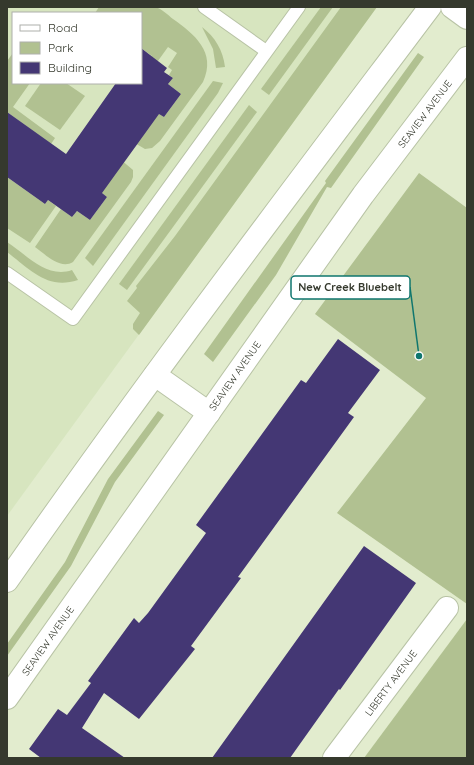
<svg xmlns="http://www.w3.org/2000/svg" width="474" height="765" font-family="Quicksand,sans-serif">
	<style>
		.built { fill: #d7e5bf; fill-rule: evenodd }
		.green { fill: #b1c191 }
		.building { fill: #443774 }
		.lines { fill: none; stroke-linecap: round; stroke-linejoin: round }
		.lane-casing { stroke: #b8c3a5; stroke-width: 14 }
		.street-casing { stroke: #b8c3a5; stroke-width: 24 }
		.secondary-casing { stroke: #b8c3a5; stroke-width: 24 }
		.lane { stroke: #fff; stroke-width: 12 }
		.street { stroke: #fff; stroke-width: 22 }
		.secondary { stroke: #fff; stroke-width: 22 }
		.labels { text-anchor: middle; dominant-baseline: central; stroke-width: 4; stroke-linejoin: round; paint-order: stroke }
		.street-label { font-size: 10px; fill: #35392d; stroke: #fff }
		.leader { fill: none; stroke: #0f766e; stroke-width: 1.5 }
		.callout-dot { fill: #0f766e; stroke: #fff; stroke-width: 1.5 }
		.callout { fill: #fff; stroke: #0f766e; stroke-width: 1.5 }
		.callout-label { font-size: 11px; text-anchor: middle; font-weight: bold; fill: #35392d }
	</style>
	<rect width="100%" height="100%" fill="#e2ecce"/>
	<path class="built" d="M7 7H377L7 516ZM13 13H141V83H13Z"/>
	<g class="green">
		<path d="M99 7C117 7 137 4 155 7 161 8 168 15 173 19 194 34 217 52 203 82L160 141 152 148 145 149 133 142 151 108 164 117 181 94 168 84 173 78 169 75 172 70 168 67 177 53 168 47 155 65 149 61 152 56 141 48V13H95Z"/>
		<polygon points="321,7 333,7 269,95 261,89"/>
		<polygon points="341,7 377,7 139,335 133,329 133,324 140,313 127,301 137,288 136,286 175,236"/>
		<path d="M202 27C215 37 223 50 225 67L216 68 213 49Z"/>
		<polygon points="13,53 13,83 30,83 13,107 55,138 51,144 7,112 7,61"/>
		<polygon points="418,53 424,57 331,188 327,187 276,275 213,362 204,354 326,183 325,181"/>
		<polygon points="213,81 223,83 218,93 93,266 85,258"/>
		<polygon points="41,83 66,83 85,96 60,130 25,106"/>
		<polygon points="249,105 257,112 127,290 119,284"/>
		<path d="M120 159 133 170V177L131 182 73 262C60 270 45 254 35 247L61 209 72 217 77 211 90 220 107 197 94 187Z"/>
		<polygon points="419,173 467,208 467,604 337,513 426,398 315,314"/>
		<polygon points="7,177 45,204 48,200 56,206 30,243 7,228"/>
		<path d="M7 242C27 255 47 279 72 270L78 280C47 290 31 270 7 252Z"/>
		<polygon points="158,411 164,415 115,482 71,566 7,656 7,644 65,562 108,479"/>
		<polygon points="467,619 467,758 364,758"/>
	</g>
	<g class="building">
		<polygon points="141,48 167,68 164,72 173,78 168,84 181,94 164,117 159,114 102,193 107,197 90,220 77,211 72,217 48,200 45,204 7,177 7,112 66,154 116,83 141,83"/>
		<polygon points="338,339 380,370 348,413 354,417 238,577 241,578 191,646 195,649 139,719 104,693 82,728 125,758 41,758 29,749 58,709 67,715 91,683 88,681 134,618 139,623 148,613 206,533 196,525 301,380 306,383"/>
		<polygon points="364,546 416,583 340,690 339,689 290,758 212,758"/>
	</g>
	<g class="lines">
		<defs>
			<g id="lane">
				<polyline points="204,7 266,51"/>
				<polyline points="7,273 73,319 299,7"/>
			</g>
			<g id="street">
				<polyline points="452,7 467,18"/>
				<polyline points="334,758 447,608"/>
			</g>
			<g id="secondary">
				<polyline points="155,375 209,413"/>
				<path d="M7 581C143 386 287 197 430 7"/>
				<polyline points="7,698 363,195 467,58"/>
			</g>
		</defs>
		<use href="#lane" class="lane-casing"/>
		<use href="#street" class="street-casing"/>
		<use href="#secondary" class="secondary-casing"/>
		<use href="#lane" class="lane"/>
		<use href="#street" class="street"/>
		<use href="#secondary" class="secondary"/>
	</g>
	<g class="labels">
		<g class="street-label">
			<text transform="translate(425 114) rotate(-53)">SEAVIEW AVENUE</text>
			<text transform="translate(235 376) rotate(-55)">SEAVIEW AVENUE</text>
			<text transform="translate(48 641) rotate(-55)">SEAVIEW AVENUE</text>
			<text transform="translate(391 683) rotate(-53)">LIBERTY AVENUE</text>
		</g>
	</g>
	<path class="leader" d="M419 356L410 287"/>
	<circle class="callout-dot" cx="419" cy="356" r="4"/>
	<rect class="callout" x="291" y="276" width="119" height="23" rx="4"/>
	<g class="callout-label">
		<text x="350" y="291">New Creek Bluebelt</text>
	</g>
	<rect width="474" height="765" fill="none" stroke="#35392d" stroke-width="16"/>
	<rect x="12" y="12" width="130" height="72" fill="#ffffff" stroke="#aeb0ab"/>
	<rect x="20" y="25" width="20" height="6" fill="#ffffff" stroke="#aeb0ab"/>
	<text x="48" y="32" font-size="12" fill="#35392d">Road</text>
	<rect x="20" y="42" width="20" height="12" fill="#b1c191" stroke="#aeb0ab"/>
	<text x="48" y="52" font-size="12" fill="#35392d">Park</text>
	<rect x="20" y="62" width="20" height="12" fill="#443774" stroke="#aeb0ab"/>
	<text x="48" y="72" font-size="12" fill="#35392d">Building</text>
</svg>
